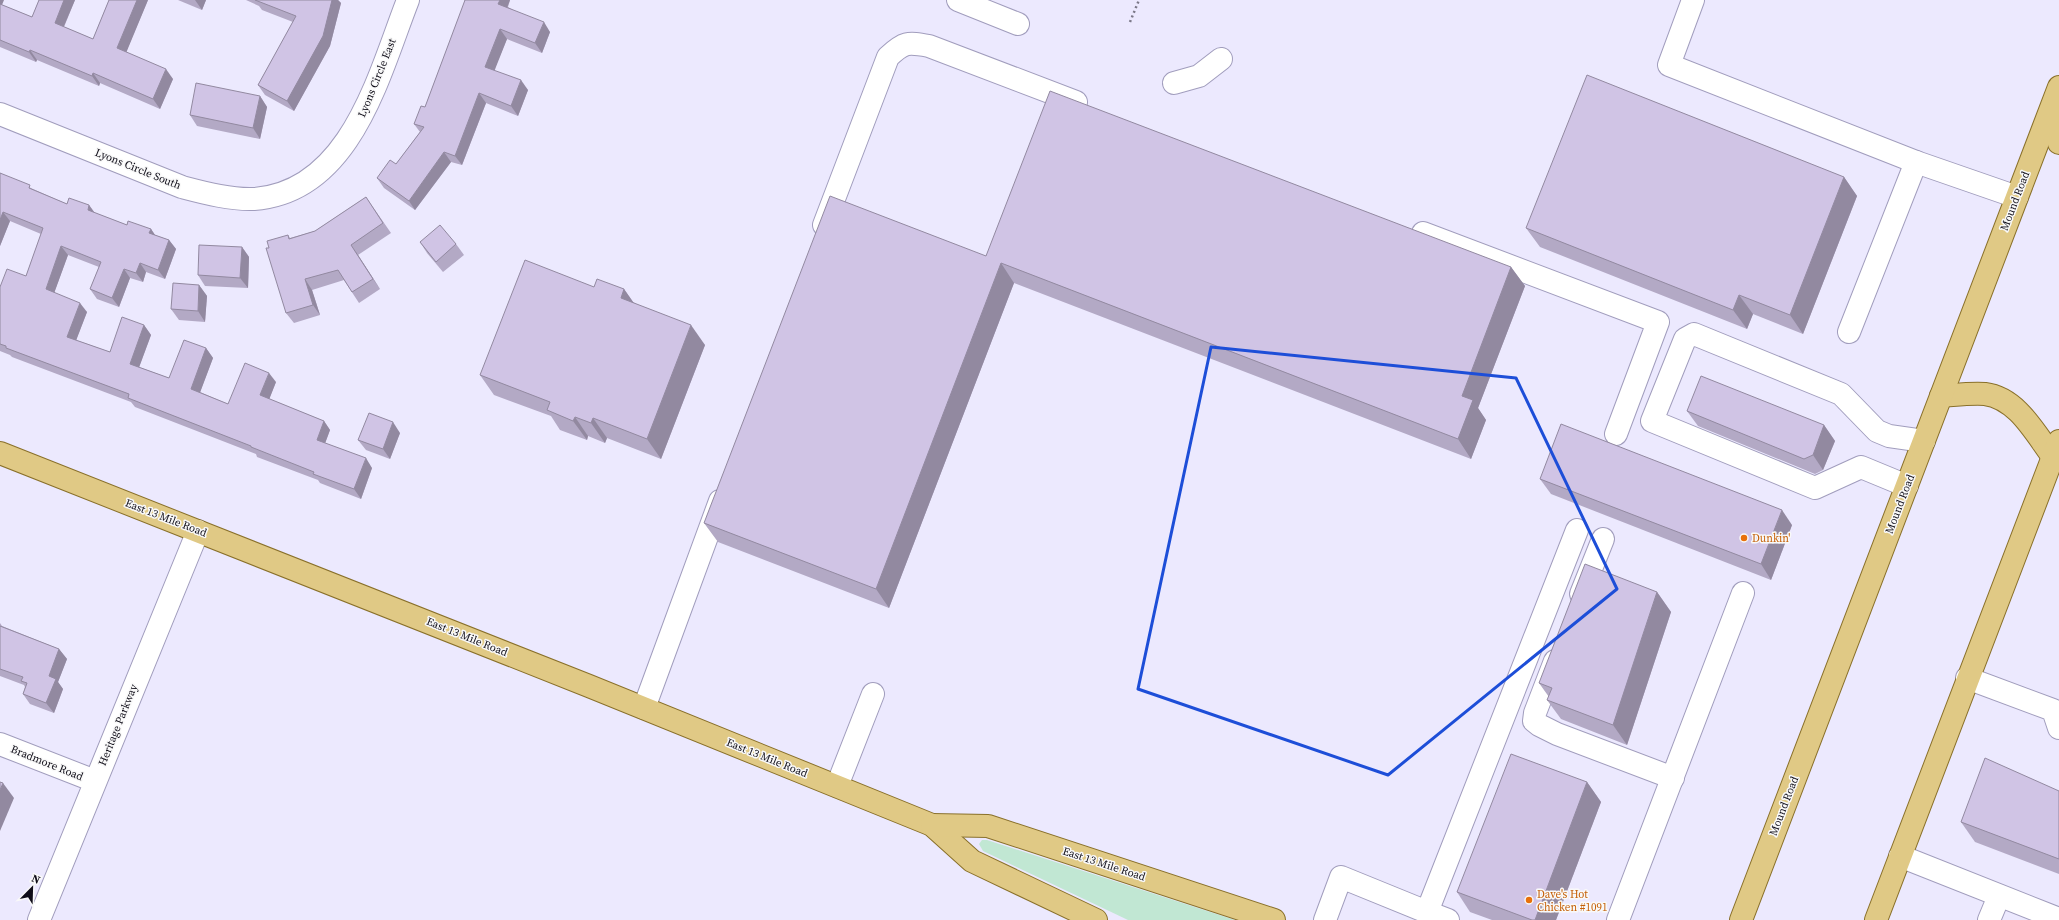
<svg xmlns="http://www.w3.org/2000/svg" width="2059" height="920" font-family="'Source Serif 4',serif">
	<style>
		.green { fill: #c1e7d3 }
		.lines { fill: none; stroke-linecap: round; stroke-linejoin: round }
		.minor-casing { stroke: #a19dbd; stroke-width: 24 }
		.major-casing { stroke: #89702a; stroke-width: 24 }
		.path { stroke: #7b7888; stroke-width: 2.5; stroke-dasharray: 2 3; stroke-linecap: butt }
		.minor { stroke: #fff; stroke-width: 22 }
		.major { stroke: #e0c985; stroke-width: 22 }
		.wall { fill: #b3a9c5 }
		.shaded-wall { fill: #9289a0 }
		.building { fill: #d0c4e5; stroke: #9289a0 }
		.marked { fill: none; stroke: #1d4ed8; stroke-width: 3; stroke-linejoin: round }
		.food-dot { fill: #e8710a; stroke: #f9f9f9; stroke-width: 1.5 }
		.labels { text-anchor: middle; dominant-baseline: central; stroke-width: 3; stroke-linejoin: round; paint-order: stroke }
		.street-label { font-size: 11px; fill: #0f0d18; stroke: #f9f9f9 }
		.food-label { font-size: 11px; fill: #c56008; stroke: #f9f9f9; text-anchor: start }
	</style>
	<rect width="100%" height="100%" fill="#ece9fe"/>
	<polygon class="green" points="982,840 987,840 1235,920 1128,920 983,851 979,844"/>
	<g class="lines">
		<defs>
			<g id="minor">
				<polyline points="958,0 1018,24"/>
				<polyline points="1693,0 1669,65 1916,162 2017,197"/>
				<polyline points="1174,83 1199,76 1221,59"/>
				<path d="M0 114 182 187C205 193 231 200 254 199 351 192 379 74 408 0"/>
				<path d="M824 225 888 57C904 42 907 42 929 46L1076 102"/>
				<polyline points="1423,233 1658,322 1616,434"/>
				<polyline points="1849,332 1916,162"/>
				<polyline points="1907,486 1861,467 1815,488 1652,421 1685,339 1694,334 1841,394 1877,431 1889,436 1924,441"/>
				<polyline points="1581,594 1603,539"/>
				<polyline points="1555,661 1535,713 1534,721 1539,725 1557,734 1673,778"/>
				<polyline points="1967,678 2053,710 2059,728"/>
				<polyline points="644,708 720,501"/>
				<polyline points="0,744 95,781"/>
				<polyline points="837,786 873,694"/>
				<polyline points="1900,856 2059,919"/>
				<polyline points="1427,912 1448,920"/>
				<polyline points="39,920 198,531"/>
				<polyline points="1325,920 1341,877 1427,912 1577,530"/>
				<polyline points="1618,920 1743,593"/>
				<polyline points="1989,920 1999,896"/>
			</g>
			<g id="major">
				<polyline points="2055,105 2059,143"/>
				<path d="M1941 396C1956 395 1970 393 1985 394 2017 398 2035 433 2053 457"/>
				<polyline points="0,453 589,686 932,825 972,861 1096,920"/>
				<polyline points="932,825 988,826 1274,920"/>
				<polyline points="1741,920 2059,87"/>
				<polyline points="1876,920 2059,441"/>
			</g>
		</defs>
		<use href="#minor" class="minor-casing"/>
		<use href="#major" class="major-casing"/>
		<polyline class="path" points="1130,22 1139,0"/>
		<use href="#minor" class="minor"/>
		<use href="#major" class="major"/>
	</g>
	<g class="wall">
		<polygon points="0,0 2,5 32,17 39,0 75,0 64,27 93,39 109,0 148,0 126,52 173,79 160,109 100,83 99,86 37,60 36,62 0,47"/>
		<polygon points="178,0 206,0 202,10"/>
		<polygon points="246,0 338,0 341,3 330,46 294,111 265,95 258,85 293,22 262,10 259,6"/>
		<polygon points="464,0 510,0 508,7 550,32 542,53 507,39 494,70 528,90 518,116 486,103 462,165 451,162 415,210 384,188 377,178 396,164 420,132 414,124 425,107 465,1"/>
		<polygon points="260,96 267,107 260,139 197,126 190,115"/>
		<polygon points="0,173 33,189 67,204 89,205 95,213 127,225 151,229 155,235 169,240 176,249 165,279 146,272 143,282 130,278 119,307 97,299 90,289 99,267 68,255 54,293 87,312 76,340 110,352 144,325 151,335 139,367 169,378 206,348 213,358 200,392 228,404 276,382 269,399 324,421 330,430 325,443 372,468 361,499 320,483 318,480 257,457 256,454 135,407 131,402 12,357 10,355 0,351 0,287 26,276 41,234 10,221 0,246"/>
		<polygon points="1844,177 1857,196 1803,334 1753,314 1747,329 1540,247 1526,228"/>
		<polygon points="366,197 391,233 358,255 380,289 359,303 344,280 312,290 320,315 294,323 286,313 269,248 288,235 290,238 315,231"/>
		<polygon points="420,242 456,244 464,255 443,272 427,253"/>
		<polygon points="242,247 249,257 248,288 205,286 198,275"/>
		<polygon points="986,256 1511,267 1525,286 1478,408 1486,420 1471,459 1014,283 889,608 718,542 704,523"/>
		<polygon points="199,285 207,296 205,322 179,320 171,309"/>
		<polygon points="594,287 624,289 633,302 705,345 661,459 607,438 605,443 588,436 587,440 560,430 551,416 494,395 480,375"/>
		<polygon points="1687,411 1824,425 1835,441 1823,470 1815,474 1698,426"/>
		<polygon points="400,433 390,459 366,450 358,440"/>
		<polygon points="1540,479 1792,525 1771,580 1551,494"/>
		<polygon points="1657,592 1671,612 1627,745 1561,719 1547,700 1549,697 1539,683"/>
		<polygon points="0,623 2,626 59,649 67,659 58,682 63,689 54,713 30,704 23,694 25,687 24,685 0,676"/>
		<polygon points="1587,782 1601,802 1556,920 1492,920 1470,912 1457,892"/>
		<polygon points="2059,791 2059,874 1975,842 1961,822"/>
	</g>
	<g class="shaded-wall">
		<polygon points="0,0 4,0 0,10"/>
		<polygon points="64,0 75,0 61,33 55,23"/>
		<polygon points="137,0 148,0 124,58 117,48"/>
		<polygon points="195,0 206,0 202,10"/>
		<polygon points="332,0 338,0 341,3 330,46 294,111 287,101"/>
		<polygon points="500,0 510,0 505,13 498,4"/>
		<polygon points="544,22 550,32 542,53 535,43"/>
		<polygon points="500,29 507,39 492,77 485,67"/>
		<polygon points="30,50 37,60 36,62 29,52"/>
		<polygon points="166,69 173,79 160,109 153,99"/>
		<polygon points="93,73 100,83 99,86 92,76"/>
		<polygon points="521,80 528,90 518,116 511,106"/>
		<polygon points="479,93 486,103 462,165 455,156"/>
		<polygon points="260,96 267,107 260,139 253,128"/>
		<polygon points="444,152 451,162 415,210 409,201"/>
		<polygon points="1844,177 1857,196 1803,334 1790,315"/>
		<polygon points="89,205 96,215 88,210"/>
		<polygon points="3,212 10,221 0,246 0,220"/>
		<polygon points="151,229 157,238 149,233"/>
		<polygon points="169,240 176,249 165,279 158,270"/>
		<polygon points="351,245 358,255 380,289 373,279"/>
		<polygon points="61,246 68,255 52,299 46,289"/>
		<polygon points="242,247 249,257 248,288 240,278"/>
		<polygon points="140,263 146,272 143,282 136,273"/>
		<polygon points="1001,263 1014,283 889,608 876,589"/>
		<polygon points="1511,267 1525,286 1478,408 1486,420 1471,459 1458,439 1462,396"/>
		<polygon points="124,269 130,278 119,307 112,298"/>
		<polygon points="305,279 312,290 320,315 313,305"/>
		<polygon points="199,285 207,296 205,322 198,311"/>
		<polygon points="624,289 638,309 621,298"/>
		<polygon points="1739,295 1753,314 1747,329 1733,310"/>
		<polygon points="80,303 87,312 74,346 67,337"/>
		<polygon points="144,325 151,335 137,373 130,364"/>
		<polygon points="691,325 705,345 661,459 647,439"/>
		<polygon points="206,348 213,358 198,398 191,389"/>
		<polygon points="269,373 276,382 267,405 260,395"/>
		<polygon points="575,417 588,436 587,440 573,421"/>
		<polygon points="593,418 607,438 605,443 591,423"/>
		<polygon points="324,421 330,430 323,449 317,440"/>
		<polygon points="393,422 400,433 390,459 383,449"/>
		<polygon points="1824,425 1835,441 1823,470 1813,455"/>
		<polygon points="366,458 372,468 361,499 354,489"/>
		<polygon points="1782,510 1792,525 1771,580 1761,564"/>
		<polygon points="1657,592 1671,612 1627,745 1613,725"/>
		<polygon points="59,649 67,659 58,682 63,689 54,713 46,703 49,676"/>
		<polygon points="1587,782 1601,802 1556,920 1535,920"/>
		<polygon points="3,783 14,798 0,831 0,790"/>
	</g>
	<g class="building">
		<polygon points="39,0 64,0 55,23 93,39 109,0 137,0 117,48 166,69 153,99 93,73 92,76 30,50 29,52 0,40 0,4 32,17"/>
		<polygon points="255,0 332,0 323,36 287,101 258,85 296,16"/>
		<polygon points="465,0 500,0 498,4 544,22 535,43 500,29 485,67 521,80 511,106 479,93 455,156 444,152 409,201 377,178 390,160 396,164 424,127 414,124 421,106 425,107"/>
		<polygon points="1587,75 1844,177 1790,315 1739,295 1733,310 1526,228"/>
		<polygon points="196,83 260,96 253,128 190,115"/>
		<polygon points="1050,91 1511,267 1462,396 1473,400 1458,439 1001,263 876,589 704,523 830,196 986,256"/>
		<polygon points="0,173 30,185 29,188 67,204 69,198 89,205 88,210 127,225 128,221 151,229 149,233 169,240 158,270 140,263 136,273 124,269 112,298 90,289 101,262 61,246 46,289 80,303 67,337 110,352 122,317 144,325 130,364 169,378 184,340 206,348 191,389 228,404 245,363 269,373 260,395 324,421 317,440 366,458 354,489 313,474 314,472 251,447 251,446 128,398 129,394 6,348 6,346 0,344 0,287 7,269 26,276 43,228 3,212 0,220"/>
		<polygon points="366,197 383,223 351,245 373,279 352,292 338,270 305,279 313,305 286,313 266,248 269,248 267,241 288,235 289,239 315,231"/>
		<polygon points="440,225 456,244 436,262 420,242"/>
		<polygon points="199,245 242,247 240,278 198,275"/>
		<polygon points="525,260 594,287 597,279 624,289 621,298 691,325 647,439 593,418 591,423 575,417 573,421 547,410 550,402 480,375"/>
		<polygon points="173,283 199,285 198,311 171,309"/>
		<polygon points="1701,376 1824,425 1813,455 1804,459 1687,411"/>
		<polygon points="369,413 393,422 383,449 358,440"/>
		<polygon points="1561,424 1782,510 1761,564 1540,479"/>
		<polygon points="1585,564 1657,592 1613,725 1547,700 1552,688 1539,683"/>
		<polygon points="0,626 59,649 49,676 56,679 46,703 23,694 27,683 21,681 23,677 0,669"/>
		<polygon points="1511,754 1587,782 1535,920 1532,920 1457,892"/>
		<polygon points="1985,758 2059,791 2059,859 1961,822"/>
		<polygon points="0,782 3,783 0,790"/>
	</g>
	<path class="marked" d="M1211 347 1516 378 1617 589 1388 775 1138 689Z"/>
	<g class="food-dot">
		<circle cx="1744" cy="538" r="4"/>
		<circle cx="1529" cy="900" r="4"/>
	</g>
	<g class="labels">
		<g class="street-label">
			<text transform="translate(377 78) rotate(-68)">Lyons Circle East</text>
			<text transform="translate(138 169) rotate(22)">Lyons Circle South</text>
			<text transform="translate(2015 201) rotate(-69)">Mound Road</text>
			<text transform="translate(1900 504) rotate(-69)">Mound Road</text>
			<text transform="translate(166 518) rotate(21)">East 13 Mile Road</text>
			<text transform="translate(467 637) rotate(22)">East 13 Mile Road</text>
			<text transform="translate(118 725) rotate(-68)">Heritage Parkway</text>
			<text transform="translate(767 758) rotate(22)">East 13 Mile Road</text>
			<text transform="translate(47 763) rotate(22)">Bradmore Road</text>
			<text transform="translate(1784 806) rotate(-69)">Mound Road</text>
			<text transform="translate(1104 864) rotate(18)">East 13 Mile Road</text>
		</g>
		<g class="food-label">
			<text x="1752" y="538">Dunkin'</text>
			<text x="1537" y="894">Dave's Hot<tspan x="1537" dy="13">Chicken #1091</tspan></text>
		</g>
	</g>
	<g transform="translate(32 888) rotate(23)" stroke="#f9f9f9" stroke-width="3" paint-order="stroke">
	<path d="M0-3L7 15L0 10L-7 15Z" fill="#0f0d18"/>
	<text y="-6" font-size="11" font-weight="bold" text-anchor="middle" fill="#0f0d18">N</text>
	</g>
</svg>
